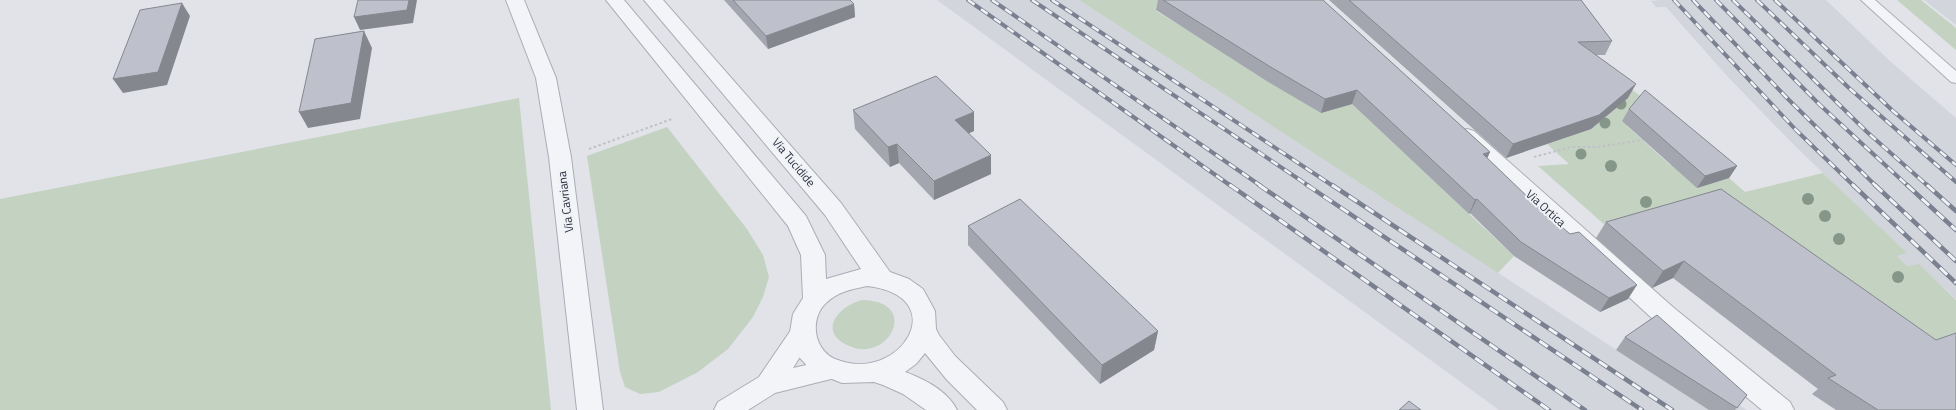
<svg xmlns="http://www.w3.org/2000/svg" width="1956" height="410" font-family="'Titillium Web',sans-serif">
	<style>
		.built { fill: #d3d5dd }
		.green { fill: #c4d2c2 }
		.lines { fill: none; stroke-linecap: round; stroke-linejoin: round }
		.service-casing { stroke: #aaadb5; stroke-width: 2 }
		.minor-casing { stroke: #aaadb5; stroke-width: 2 }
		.tertiary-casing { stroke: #aaadb5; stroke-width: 2 }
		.path { stroke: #bfc1c7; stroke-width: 2; stroke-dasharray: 2.5 2.5; stroke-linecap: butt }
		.service { fill: #f3f4f7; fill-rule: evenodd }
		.minor { fill: #f3f4f7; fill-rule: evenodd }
		.tertiary { fill: #f3f4f7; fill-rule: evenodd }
		.rail-far1-casing { stroke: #7b8091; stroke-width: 4 }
		.rail-casing { stroke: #7b8091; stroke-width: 4.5 }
		.rail-far1 { stroke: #f0f2f6; stroke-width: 2.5; stroke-dasharray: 8; stroke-linecap: butt }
		.rail { stroke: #f0f2f6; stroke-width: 3; stroke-dasharray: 10; stroke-linecap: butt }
		.tree { fill: #859788 }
		.wall { fill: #a3a6af }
		.shaded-wall { fill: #85878e }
		.building { fill: #bec1cb; stroke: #85878e }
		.labels { text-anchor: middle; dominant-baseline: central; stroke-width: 4; stroke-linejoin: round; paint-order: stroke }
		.street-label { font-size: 12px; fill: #2a2f3f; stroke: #f0f2f6 }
	</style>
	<rect width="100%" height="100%" fill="#e1e3e8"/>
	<g class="built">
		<polygon points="937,0 1079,0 1695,401 1716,390 1747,410 1499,410"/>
		<polygon points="1660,0 1826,0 1891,62 1956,118 1956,299 1919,265 1907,266 1896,255 1906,253 1792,143 1728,77 1666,7 1656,7 1651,1"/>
		<polygon points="1924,0 1956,0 1956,25"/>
	</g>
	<g class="green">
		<polygon points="1079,0 1178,0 1156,11 1196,35 1204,33 1254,73 1321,113 1336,109 1301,56 1514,256 1498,273"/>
		<polygon points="1897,0 1921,0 1956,28 1956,50"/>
		<polygon points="1598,63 1657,109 1656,117 1627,126 1669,164 1718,181 1729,178 1745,192 1823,173 1907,253 1897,256 1907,266 1919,264 1956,300 1956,344 1886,369 1614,233 1538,166 1569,164 1547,144 1591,129 1594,126"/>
		<polygon points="519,98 551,410 0,410 0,199"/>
		<polygon points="667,127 747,229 763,255 769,277 763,297 753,317 728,349 698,372 659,392 640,394 625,387 620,372 587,156"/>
		<path d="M862 300C923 301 887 368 845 344 818 329 841 305 862 300Z"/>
	</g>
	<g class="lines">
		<defs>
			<polygon id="service" points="1861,0 1875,0 1956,71 1956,83 1951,82"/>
			<g id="minor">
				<polygon points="506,0 524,0 556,78 571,157 603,410 577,410 549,157 536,78"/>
				<polygon points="1467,129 1474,131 1674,308 1790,402 1794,410 1762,410 1656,322 1460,141 1457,136 1460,131"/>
				<polygon points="802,324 811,327 814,334 793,368 834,359 843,362 847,369 843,376 775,393 748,410 714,410 718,402 759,377 793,327"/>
			</g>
			<path id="tertiary" d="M606 0H624L806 216 825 255 826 279 861 269 825 215 644 0H663L841 203 890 272 909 279 923 289 935 311 936 329 939 335 955 356 1003 402 1007 410H977L947 380 925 353 916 364 905 372C924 379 948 391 957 410H926L903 394 883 385 874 382 842 383 812 371 799 357 790 332 793 314 803 298 801 255 788 226ZM867 286C955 296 900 386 835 359 814 350 809 319 826 303 837 292 852 289 867 286Z"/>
		</defs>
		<use href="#service" class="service-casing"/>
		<use href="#minor" class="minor-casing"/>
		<use href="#tertiary" class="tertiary-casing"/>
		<g class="path">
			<polyline points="589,149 672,119"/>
			<polyline points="1534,157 1571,147 1597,147 1643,140"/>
		</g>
		<use href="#service" class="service"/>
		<use href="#minor" class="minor"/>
		<use href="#tertiary" class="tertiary"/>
		<defs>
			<g id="rail-far1">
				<polyline points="968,0 1231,186"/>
				<polyline points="992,0 1261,186"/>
				<polyline points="1032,0 1309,186"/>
				<polyline points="1052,0 1333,186"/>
				<polyline points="1674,0 1796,130 1854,186"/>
				<polyline points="1693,0 1789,100 1876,186"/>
				<polyline points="1716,0 1820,105 1908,186"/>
				<polyline points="1733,0 1867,132 1928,186"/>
				<polyline points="1757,0 1849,88 1956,182"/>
				<polyline points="1775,0 1893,111 1956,165"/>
			</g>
			<g id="rail">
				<polyline points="1230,185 1549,410"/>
				<polyline points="1259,185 1585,410"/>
				<polyline points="1307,185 1642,410"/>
				<polyline points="1332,185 1672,410"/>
				<polyline points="1853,185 1956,283"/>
				<polyline points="1875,185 1956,261"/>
				<polyline points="1907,185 1956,230"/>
				<polyline points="1927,185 1956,211"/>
			</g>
		</defs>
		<use href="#rail-far1" class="rail-far1-casing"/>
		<use href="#rail" class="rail-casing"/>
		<use href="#rail-far1" class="rail-far1"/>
		<use href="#rail" class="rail"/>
	</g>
	<g class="tree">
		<circle cx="1621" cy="104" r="5.5"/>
		<circle cx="1605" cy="123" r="5.5"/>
		<circle cx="1581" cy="154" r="5.5"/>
		<circle cx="1611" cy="166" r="6"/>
		<circle cx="1808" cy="199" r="6"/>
		<circle cx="1646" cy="202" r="6"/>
		<circle cx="1825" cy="216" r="6"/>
		<circle cx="1839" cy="239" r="6"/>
		<circle cx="1898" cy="277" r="6"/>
	</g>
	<g class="wall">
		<polygon points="724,0 850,0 854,4 855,17 768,49"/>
		<polygon points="1158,0 1323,0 1490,152 1487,158 1628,299 1600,312 1514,256 1470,213 1469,214 1352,104 1321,113 1265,80 1156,10"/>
		<polygon points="1329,0 1581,0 1612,41 1605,55 1596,55 1628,98 1591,129 1506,158"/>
		<polygon points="1629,109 1737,166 1729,178 1697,188 1622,121"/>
		<polygon points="853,110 974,112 974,131 969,133 991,174 934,200 899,163 890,167 855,129"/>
		<polygon points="1721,189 1956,410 1836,410 1812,394 1818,389 1673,278 1652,288 1596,238 1606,222"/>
		<polygon points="968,226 1158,331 1154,350 1100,384 968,245"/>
		<polygon points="1625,337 1747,395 1735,410 1709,410 1616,350"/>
	</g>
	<g class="shaded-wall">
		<polygon points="409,0 417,0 413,23 360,30 354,17"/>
		<polygon points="182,3 190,16 167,85 123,93 113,79"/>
		<polygon points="854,4 855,17 768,49 766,36"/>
		<polygon points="364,31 372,48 360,119 308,128 299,112"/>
		<polygon points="1636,84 1628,98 1591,129 1506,158 1513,144"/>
		<polygon points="1357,90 1352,104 1321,113 1325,99"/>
		<polygon points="974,112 974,131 956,139 955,120"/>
		<polygon points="897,144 899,163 890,167 888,147"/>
		<polygon points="1490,152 1484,165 1483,154"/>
		<polygon points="991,155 991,174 934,200 934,181"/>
		<polygon points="1737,166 1729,178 1697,188 1705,176"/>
		<polygon points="1477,199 1470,213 1469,214 1475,200"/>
		<polygon points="1684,261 1673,278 1652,288 1663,271"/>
		<polygon points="1637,285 1628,299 1600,312 1609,298"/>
		<polygon points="1158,331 1154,350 1100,384 1102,365"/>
	</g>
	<g class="building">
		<polygon points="358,0 409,0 407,10 354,17"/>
		<polygon points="733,0 850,0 854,4 766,36"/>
		<polygon points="1163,0 1323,0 1490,152 1483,154 1533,202 1570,234 1579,232 1637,285 1609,298 1521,242 1477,199 1475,200 1357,90 1325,99 1269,66"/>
		<polygon points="1349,0 1581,0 1612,41 1578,42 1636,84 1599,115 1513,144"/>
		<polygon points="182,3 158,72 113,79 140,10"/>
		<polygon points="364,31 351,103 299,112 315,39"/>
		<polygon points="936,76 974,112 955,120 991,155 934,181 897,144 888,147 853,110"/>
		<polygon points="1645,90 1737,166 1705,176 1629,109"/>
		<polygon points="1721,189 1936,340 1956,333 1956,410 1878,410 1828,378 1836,375 1684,261 1663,271 1606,222"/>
		<polygon points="1020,199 1158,331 1102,365 968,226"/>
		<polygon points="1657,315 1747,395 1737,408 1625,337"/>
		<polygon points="1409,401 1421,410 1399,410"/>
	</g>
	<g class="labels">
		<g class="street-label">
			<text transform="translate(794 162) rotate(50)">Via Tucidide</text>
			<text transform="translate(565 202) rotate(-97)">Via Cavriana</text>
			<text transform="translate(1546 208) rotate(42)">Via Ortica</text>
		</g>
	</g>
</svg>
